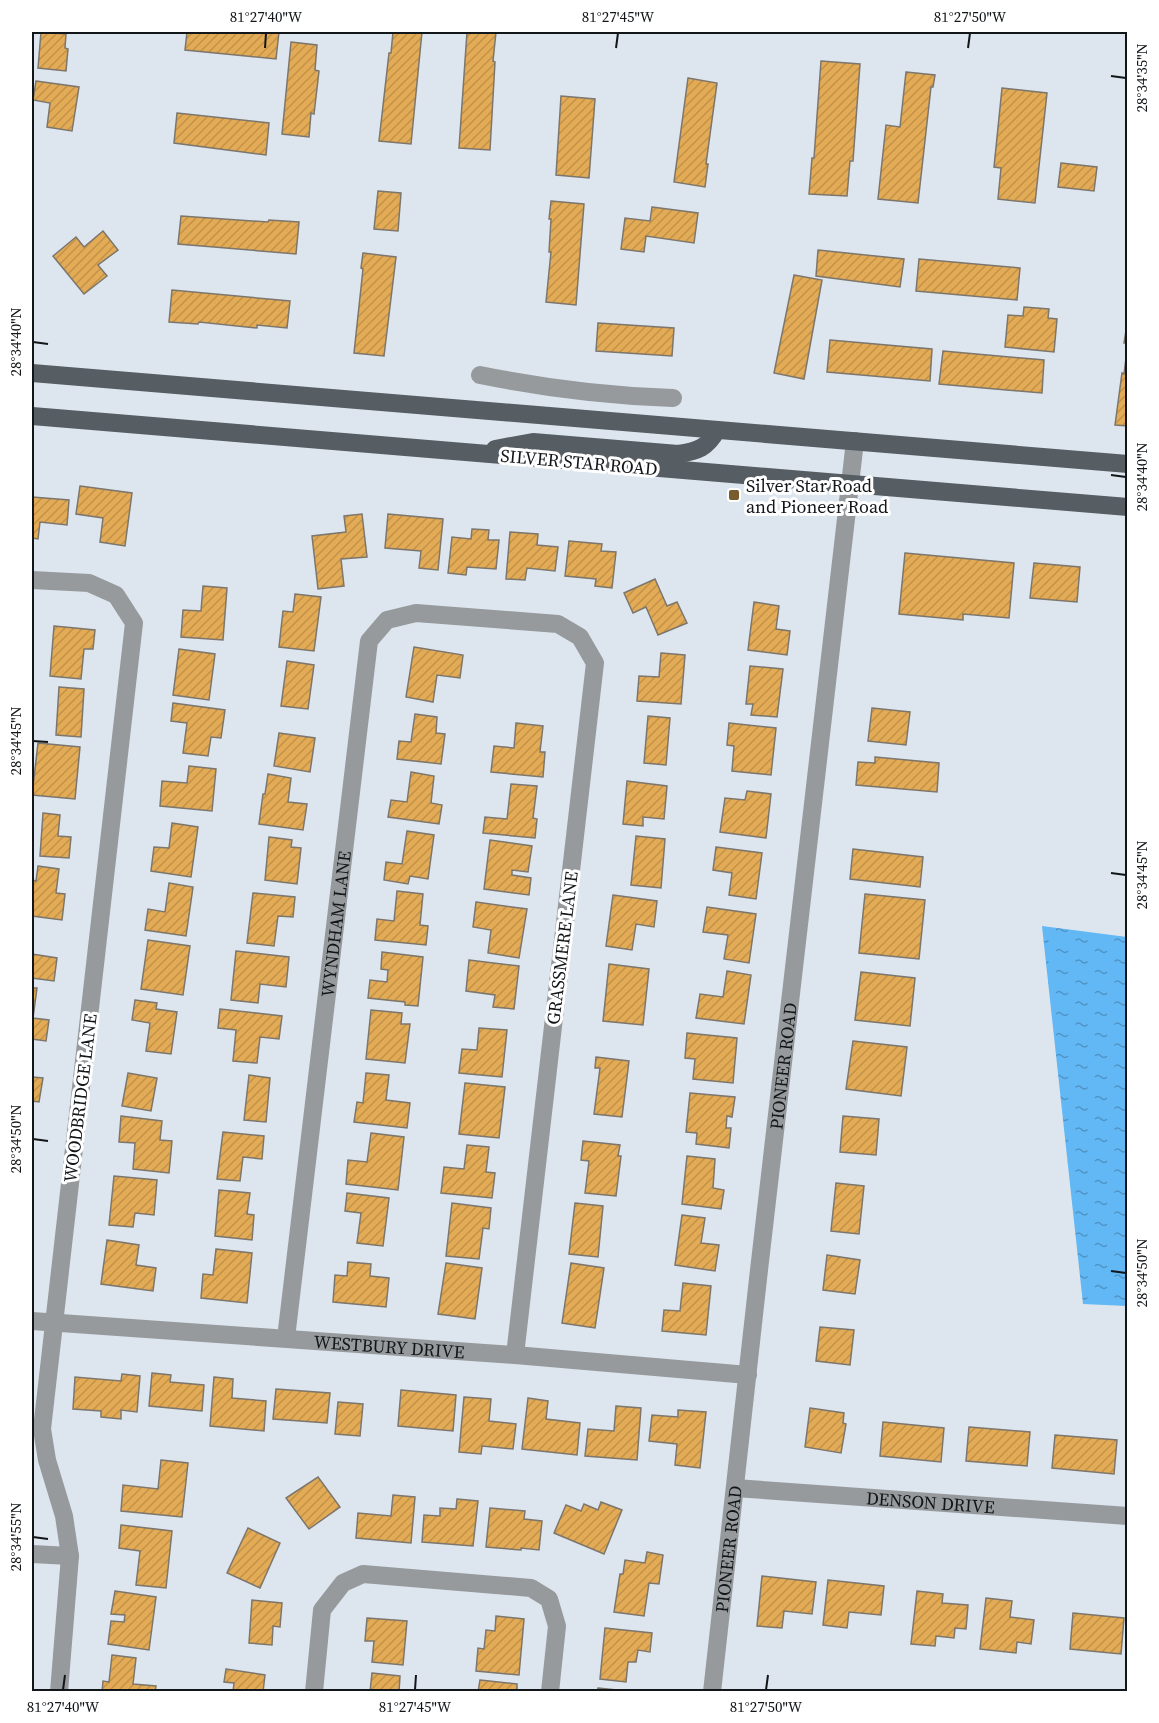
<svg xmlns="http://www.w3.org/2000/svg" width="1159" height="1723" font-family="'Source Serif 4',serif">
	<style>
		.water { fill: url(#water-ripples) }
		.building { fill: url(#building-hatch); stroke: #7c766d; stroke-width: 1.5 }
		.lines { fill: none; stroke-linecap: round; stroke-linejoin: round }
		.minor { stroke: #969a9d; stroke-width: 18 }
		.major { stroke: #565d63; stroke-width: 18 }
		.ticks { fill: none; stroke: #121619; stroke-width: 2 }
		.poi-dot { fill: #785b2f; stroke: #fff; stroke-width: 2 }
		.labels { text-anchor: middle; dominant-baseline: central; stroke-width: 6; stroke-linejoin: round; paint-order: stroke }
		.street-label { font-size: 18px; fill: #121619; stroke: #fff }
		.poi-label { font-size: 18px; fill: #121619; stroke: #fff; text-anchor: start }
		.neatline { fill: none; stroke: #121619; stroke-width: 2 }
		.ticks-label { font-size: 15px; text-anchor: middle; fill: #121619 }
	</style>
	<defs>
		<pattern id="water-ripples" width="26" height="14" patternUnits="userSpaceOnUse" patternTransform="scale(1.5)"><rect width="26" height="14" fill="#62b7f5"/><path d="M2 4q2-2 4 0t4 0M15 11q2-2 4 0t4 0" fill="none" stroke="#4f94c6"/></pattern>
		<pattern id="building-hatch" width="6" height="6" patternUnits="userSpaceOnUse" patternTransform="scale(1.5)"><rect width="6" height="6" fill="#e3ab55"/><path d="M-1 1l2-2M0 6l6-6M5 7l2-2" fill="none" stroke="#c29249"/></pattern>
	</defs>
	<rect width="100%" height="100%" fill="#dde6ee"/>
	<polygon class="water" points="1042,926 1127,937 1127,1306 1083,1304"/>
	<g class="building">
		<polygon points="41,32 66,34 65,48 68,49 66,71 38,68"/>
		<polygon points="187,32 279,32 276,59 185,50"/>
		<polygon points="393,32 422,32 411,144 379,141 389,53 391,53"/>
		<polygon points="467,32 496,32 493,61 495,62 490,150 459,148"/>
		<polygon points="291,42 317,45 315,70 319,71 314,114 311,113 309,137 282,134"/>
		<polygon points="821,61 860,64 853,161 850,161 847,196 809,194 812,158 814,158"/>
		<polygon points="906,72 935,75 933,87 931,87 918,203 878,199 886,125 900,127"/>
		<polygon points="688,78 717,83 706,164 708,164 705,187 674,182"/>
		<polygon points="36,81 79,87 72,131 47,127 50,103 33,100"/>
		<polygon points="1002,88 1047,93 1035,203 998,199 1001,168 994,167"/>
		<polygon points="561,96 595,99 589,178 556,175"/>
		<polygon points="177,113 269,123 266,155 174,143"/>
		<polygon points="1061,163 1097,167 1094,191 1058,187"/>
		<polygon points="378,191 401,193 398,231 374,229"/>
		<polygon points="551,201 584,204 576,305 546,302 551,252 549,252 551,219 549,219"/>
		<polygon points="652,207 698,213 694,243 646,236 644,252 621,249 625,218 650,221"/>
		<polygon points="181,216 268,222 269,220 299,222 296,254 178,244"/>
		<polygon points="103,231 118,250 98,265 107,276 84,294 53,256 76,237 84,247"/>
		<polygon points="818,250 904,259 900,287 816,276"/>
		<polygon points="363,253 396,257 384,356 354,353 363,269 361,268"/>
		<polygon points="919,259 1020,268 1017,300 916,291"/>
		<polygon points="794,275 822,280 804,379 774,373"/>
		<polygon points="172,290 290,301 287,328 257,325 257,328 199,322 198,324 169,322"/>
		<polygon points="1024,307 1049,309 1048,318 1057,319 1054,352 1005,347 1008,315 1023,316"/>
		<polygon points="598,323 674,328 672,356 596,351"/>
		<polygon points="1127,324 1128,325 1128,343 1124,343"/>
		<polygon points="830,340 932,349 930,381 827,372"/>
		<polygon points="943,351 1044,360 1042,393 939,384"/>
		<polygon points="1126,358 1128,358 1128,426 1115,425 1122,373 1124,374"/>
		<polygon points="80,486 132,493 125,546 100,542 103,518 76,514"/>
		<polygon points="32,497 69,500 67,525 40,522 38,539 32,538"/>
		<polygon points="362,514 367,557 341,559 344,586 318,589 312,536 346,532 344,516"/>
		<polygon points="388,514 443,519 438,570 419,568 421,551 385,548"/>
		<polygon points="472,529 489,530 488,540 499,540 496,569 467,567 466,575 448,573 452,537 471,539"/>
		<polygon points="510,532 538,534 537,545 558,547 555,571 527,568 525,580 506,579"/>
		<polygon points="569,541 602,544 601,551 616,552 612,588 595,586 596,579 565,576"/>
		<polygon points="905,553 1014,563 1009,618 963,614 963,620 899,614"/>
		<polygon points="1034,563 1080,567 1077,602 1030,598"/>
		<polygon points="655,579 667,606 677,602 687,623 658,635 646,607 633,613 624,593"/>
		<polygon points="203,586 227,588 223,640 181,637 183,610 201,611"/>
		<polygon points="295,594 321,597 314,651 279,647 283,611 293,612"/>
		<polygon points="754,602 779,606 776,629 790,631 787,655 748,650"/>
		<polygon points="54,626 95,630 93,649 84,649 81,679 50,676"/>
		<polygon points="414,647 463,655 460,678 437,675 433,702 406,697"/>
		<polygon points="179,649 215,654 209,700 173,695"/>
		<polygon points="661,653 685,655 681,704 637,701 639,676 659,677"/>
		<polygon points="287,661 314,665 308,709 281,706"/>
		<polygon points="750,666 783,669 777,717 751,715 753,704 746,704"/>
		<polygon points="59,687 84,689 81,737 56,735"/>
		<polygon points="173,703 225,710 221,738 211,737 208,756 183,753 187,723 171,721"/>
		<polygon points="872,708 910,712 906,745 868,741"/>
		<polygon points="415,714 437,717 436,733 445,734 441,764 397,759 399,741 411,742"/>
		<polygon points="648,716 670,718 666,765 644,763"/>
		<polygon points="516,723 543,726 540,752 545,752 543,777 491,772 494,746 514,748"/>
		<polygon points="729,723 776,728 771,775 732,771 734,746 727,745"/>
		<polygon points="279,733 315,738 310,772 274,766"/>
		<polygon points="38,743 80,747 75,799 32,795"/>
		<polygon points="875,757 939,763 937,792 856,785 858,762 875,763"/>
		<polygon points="189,766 216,769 212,811 160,806 162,781 187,783"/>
		<polygon points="411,772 434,776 431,803 442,805 439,824 388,817 391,800 407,802"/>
		<polygon points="268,774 291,778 288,802 307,804 303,830 259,824 263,794 265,794"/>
		<polygon points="627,781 667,786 664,819 643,817 643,826 623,824"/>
		<polygon points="511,784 537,786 533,818 537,819 535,838 483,833 485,817 507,819"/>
		<polygon points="747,791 771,794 766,838 720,832 725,798 745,800"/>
		<polygon points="43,813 60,815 58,836 71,837 69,858 40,856"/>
		<polygon points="172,823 198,827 191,877 151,871 154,847 169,848"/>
		<polygon points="407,831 434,835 428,879 410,876 408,884 384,880 386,862 402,864"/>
		<polygon points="636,836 665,839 661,888 631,885"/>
		<polygon points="269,837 292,840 291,847 301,848 297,884 265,880"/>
		<polygon points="490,840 532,846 528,872 512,870 512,875 531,878 529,895 484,889"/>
		<polygon points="716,847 762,853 756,899 729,895 732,873 713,870"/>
		<polygon points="853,849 923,857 920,887 850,879"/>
		<polygon points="38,866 59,869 56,893 65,894 62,920 32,916 32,880 36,881"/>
		<polygon points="169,883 193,887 186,936 145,930 148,909 165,912"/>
		<polygon points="397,891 423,894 420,925 428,926 426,945 375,940 377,919 394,921"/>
		<polygon points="253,893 295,897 293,917 278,916 274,946 247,943"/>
		<polygon points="865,894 925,900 919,959 859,953"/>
		<polygon points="613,895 657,901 654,927 636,924 632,950 606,946"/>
		<polygon points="476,902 527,909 519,958 488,953 491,930 473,927"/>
		<polygon points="707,907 756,914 749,963 724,959 728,935 703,932"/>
		<polygon points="148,940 190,946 183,995 141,989"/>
		<polygon points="236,951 289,957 286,987 260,984 258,1003 231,1000"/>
		<polygon points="382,952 423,957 418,1006 405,1005 405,1002 368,998 370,980 387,982 388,970 381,969"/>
		<polygon points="32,954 57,958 54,981 32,978"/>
		<polygon points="469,960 519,966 514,1009 493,1007 495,995 466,991"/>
		<polygon points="609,964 649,969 643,1025 603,1021"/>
		<polygon points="727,971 751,975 744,1024 696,1018 700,994 723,997"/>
		<polygon points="861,972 915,978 910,1026 855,1020"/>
		<polygon points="32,988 37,988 33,1018 49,1020 46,1041 32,1039"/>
		<polygon points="135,1000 157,1003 156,1009 177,1012 171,1054 146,1051 150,1023 132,1020"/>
		<polygon points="220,1009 282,1016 279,1039 260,1037 257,1063 233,1061 236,1030 218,1028"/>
		<polygon points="371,1010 402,1013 401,1024 410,1024 405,1063 366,1059"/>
		<polygon points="479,1028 507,1030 502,1077 459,1073 462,1049 477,1050"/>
		<polygon points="687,1033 737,1038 733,1083 693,1079 695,1059 685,1058"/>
		<polygon points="853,1041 907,1047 901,1096 846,1089"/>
		<polygon points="596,1057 629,1061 622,1117 594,1114 600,1068 595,1068"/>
		<polygon points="128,1073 157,1078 151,1111 122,1106"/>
		<polygon points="366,1073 389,1075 386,1100 410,1103 407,1128 354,1122 357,1102 363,1103"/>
		<polygon points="249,1075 270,1078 266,1122 244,1120"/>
		<polygon points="32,1077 43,1078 39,1102 32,1101"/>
		<polygon points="465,1083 505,1087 499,1138 459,1134"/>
		<polygon points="690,1093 735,1097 732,1117 727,1116 726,1128 731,1128 729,1148 696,1144 697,1133 686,1132"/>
		<polygon points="121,1116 162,1121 160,1140 172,1141 169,1173 133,1169 135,1143 119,1142"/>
		<polygon points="843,1116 879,1119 876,1155 840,1152"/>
		<polygon points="223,1132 264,1136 262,1159 243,1157 240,1181 217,1179"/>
		<polygon points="371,1133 404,1137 398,1190 346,1184 348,1160 367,1162"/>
		<polygon points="583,1141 620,1145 618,1156 621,1156 616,1196 585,1193 589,1161 581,1160"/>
		<polygon points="467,1145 489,1147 486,1172 495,1173 492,1198 441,1193 444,1167 464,1169"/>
		<polygon points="687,1156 715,1159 713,1188 724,1190 721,1209 682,1204"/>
		<polygon points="114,1176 157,1180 154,1215 135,1213 133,1227 109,1225"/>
		<polygon points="836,1183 864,1186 859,1234 831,1231"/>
		<polygon points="219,1190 250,1193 247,1214 254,1215 252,1240 215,1236"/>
		<polygon points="347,1193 389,1198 383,1246 357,1243 361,1213 345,1211"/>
		<polygon points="452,1203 491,1208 489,1229 483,1228 479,1259 446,1256"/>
		<polygon points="575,1203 603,1206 598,1257 569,1254"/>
		<polygon points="682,1215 705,1218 701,1243 719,1245 715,1271 675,1265"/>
		<polygon points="107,1240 139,1245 136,1265 156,1268 153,1291 101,1284"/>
		<polygon points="216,1249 252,1253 247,1303 201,1298 203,1274 213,1275"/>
		<polygon points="827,1255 860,1260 855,1294 823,1290"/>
		<polygon points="348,1262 371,1264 370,1276 389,1278 386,1307 333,1302 335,1275 347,1276"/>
		<polygon points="446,1263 482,1268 475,1319 438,1314"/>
		<polygon points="571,1263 604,1268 595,1328 562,1323"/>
		<polygon points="683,1283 711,1286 706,1335 662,1331 664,1310 680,1311"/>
		<polygon points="820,1327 854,1330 850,1365 816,1361"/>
		<polygon points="152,1373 171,1375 170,1382 204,1385 202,1411 149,1406"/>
		<polygon points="122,1374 140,1376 137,1412 121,1410 121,1419 101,1417 101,1411 73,1409 75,1377 121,1381"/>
		<polygon points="214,1377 233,1379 232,1398 266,1401 264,1431 210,1426"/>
		<polygon points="276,1389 330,1393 327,1423 273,1419"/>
		<polygon points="401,1390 456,1395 453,1431 398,1426"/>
		<polygon points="464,1397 491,1399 489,1421 516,1424 513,1449 482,1446 481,1454 459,1452"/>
		<polygon points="528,1398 548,1401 546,1419 580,1423 577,1455 522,1449"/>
		<polygon points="338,1402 363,1404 360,1436 335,1434"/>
		<polygon points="616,1406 641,1408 637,1460 585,1456 588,1429 614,1431"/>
		<polygon points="810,1408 844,1413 843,1423 846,1424 841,1453 805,1447"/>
		<polygon points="678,1410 706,1412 700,1468 675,1465 677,1444 649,1441 652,1415 678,1417"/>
		<polygon points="883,1422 944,1428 941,1462 880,1456"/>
		<polygon points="969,1427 1030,1432 1027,1466 966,1461"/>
		<polygon points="1055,1435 1117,1440 1114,1474 1052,1468"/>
		<polygon points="161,1460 188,1463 182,1517 121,1511 123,1485 158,1489"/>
		<polygon points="318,1477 340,1507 309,1529 286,1498"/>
		<polygon points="393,1495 415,1497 411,1543 356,1538 358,1513 391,1516"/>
		<polygon points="457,1499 478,1501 473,1546 422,1542 424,1515 440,1516 440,1508 456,1509"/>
		<polygon points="601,1502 622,1510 604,1554 554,1533 566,1505 581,1511 584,1504 598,1510"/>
		<polygon points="490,1508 525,1511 524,1519 542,1521 539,1550 521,1548 521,1550 486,1547"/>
		<polygon points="121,1525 172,1531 166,1588 136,1585 140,1551 119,1548"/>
		<polygon points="248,1528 280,1543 260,1588 227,1573"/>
		<polygon points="647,1552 663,1555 659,1584 649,1583 644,1616 614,1612 620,1574 623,1574 625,1560 645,1563"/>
		<polygon points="762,1576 816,1582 812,1614 784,1611 782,1628 757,1626"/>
		<polygon points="828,1580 884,1586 881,1615 849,1612 847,1628 823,1625"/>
		<polygon points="115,1591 156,1597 149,1650 108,1644 111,1621 124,1622 125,1615 111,1614"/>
		<polygon points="917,1591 943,1594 942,1603 968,1605 966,1629 955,1628 954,1638 936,1636 935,1646 911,1644"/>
		<polygon points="986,1598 1012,1601 1010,1617 1034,1620 1031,1644 1017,1642 1016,1653 980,1649"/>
		<polygon points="252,1600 282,1603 280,1627 273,1626 272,1645 249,1643"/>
		<polygon points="1073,1613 1124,1618 1121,1654 1070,1649"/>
		<polygon points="496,1616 524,1619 519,1675 476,1671 478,1648 484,1649 486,1630 495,1631"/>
		<polygon points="367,1618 407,1621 403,1665 372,1662 374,1641 365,1641"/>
		<polygon points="605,1628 652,1633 650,1652 638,1650 636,1662 628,1662 626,1682 600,1679"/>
		<polygon points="112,1655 136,1658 133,1684 156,1686 155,1692 102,1692 103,1681 109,1682"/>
		<polygon points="226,1669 265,1675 263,1692 233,1692 234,1683 224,1682"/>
		<polygon points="372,1673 400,1676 399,1692 370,1692"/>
		<polygon points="480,1680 517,1684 517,1692 478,1692"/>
		<polygon points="598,1688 626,1691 626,1692 597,1692"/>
	</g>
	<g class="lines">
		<g class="minor">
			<path d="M480 375C544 388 608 396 673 398"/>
			<polyline points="32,580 89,583 116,595 134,623 42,1429 47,1460 64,1516 70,1556 59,1692"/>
			<path id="s1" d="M32 1321 515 1355 748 1375"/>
			<path id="s2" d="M286 1338 369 641 387 620 416 613 558 624 580 637 595 663 515 1355"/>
			<path id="s3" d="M735 1488 1128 1516"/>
			<polyline points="32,1554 70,1556"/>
			<polyline points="314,1692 322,1610 343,1583 363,1574 531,1588 549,1599 557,1626 550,1692"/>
			<path id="s4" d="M712 1692 759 1270 855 441"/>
		</g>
		<g class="major">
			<polyline points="32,373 1128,464"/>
			<polyline points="32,416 1128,507"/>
			<path d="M495 449 533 442 678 454C698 451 707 448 717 430"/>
		</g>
	</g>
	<path class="ticks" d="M265 48 266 33M616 48 618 33M968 48 970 33M1111 76 1126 78M33 342 48 344M1111 475 1126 477M33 741 48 742M1111 873 1126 875M33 1139 48 1141M1111 1271 1126 1273M33 1537 48 1539M63 1690 65 1675M415 1690 416 1675M766 1690 768 1675"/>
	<rect class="poi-dot" x="728" y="489" width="12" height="12" rx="3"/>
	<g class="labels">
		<g class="street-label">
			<text transform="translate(579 462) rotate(5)">SILVER STAR ROAD</text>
			<text stroke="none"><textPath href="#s2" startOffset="417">WYNDHAM LANE</textPath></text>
			<text transform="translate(562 948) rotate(-83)">GRASSMERE LANE</text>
			<text stroke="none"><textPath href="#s4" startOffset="630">PIONEER ROAD</textPath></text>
			<text transform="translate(80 1098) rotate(-83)">WOODBRIDGE LANE</text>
			<text stroke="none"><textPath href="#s1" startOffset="358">WESTBURY DRIVE</textPath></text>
			<text stroke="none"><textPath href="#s3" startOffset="196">DENSON DRIVE</textPath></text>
			<text stroke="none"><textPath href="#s4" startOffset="144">PIONEER ROAD</textPath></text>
		</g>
		<g class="poi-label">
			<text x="746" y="485">Silver Star Road<tspan x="746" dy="21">and Pioneer Road</tspan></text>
		</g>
	</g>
	<rect width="1159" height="1723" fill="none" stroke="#ffffff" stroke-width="66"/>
	<rect x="33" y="33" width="1093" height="1657" class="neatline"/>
	<g class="ticks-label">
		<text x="266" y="22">81°27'40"W</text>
		<text x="618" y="22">81°27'45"W</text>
		<text x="970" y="22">81°27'50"W</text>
		<text transform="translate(1142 78) rotate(-90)" y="5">28°34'35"N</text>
		<text transform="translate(16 342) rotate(-90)" y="5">28°34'40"N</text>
		<text transform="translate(1142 477) rotate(-90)" y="5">28°34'40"N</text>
		<text transform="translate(16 741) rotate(-90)" y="5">28°34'45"N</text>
		<text transform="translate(1142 875) rotate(-90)" y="5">28°34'45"N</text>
		<text transform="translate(16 1139) rotate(-90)" y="5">28°34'50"N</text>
		<text transform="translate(1142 1273) rotate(-90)" y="5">28°34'50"N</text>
		<text transform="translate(16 1537) rotate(-90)" y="5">28°34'55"N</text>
		<text x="63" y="1712">81°27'40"W</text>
		<text x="415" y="1712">81°27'45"W</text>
		<text x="766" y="1712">81°27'50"W</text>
	</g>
</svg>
